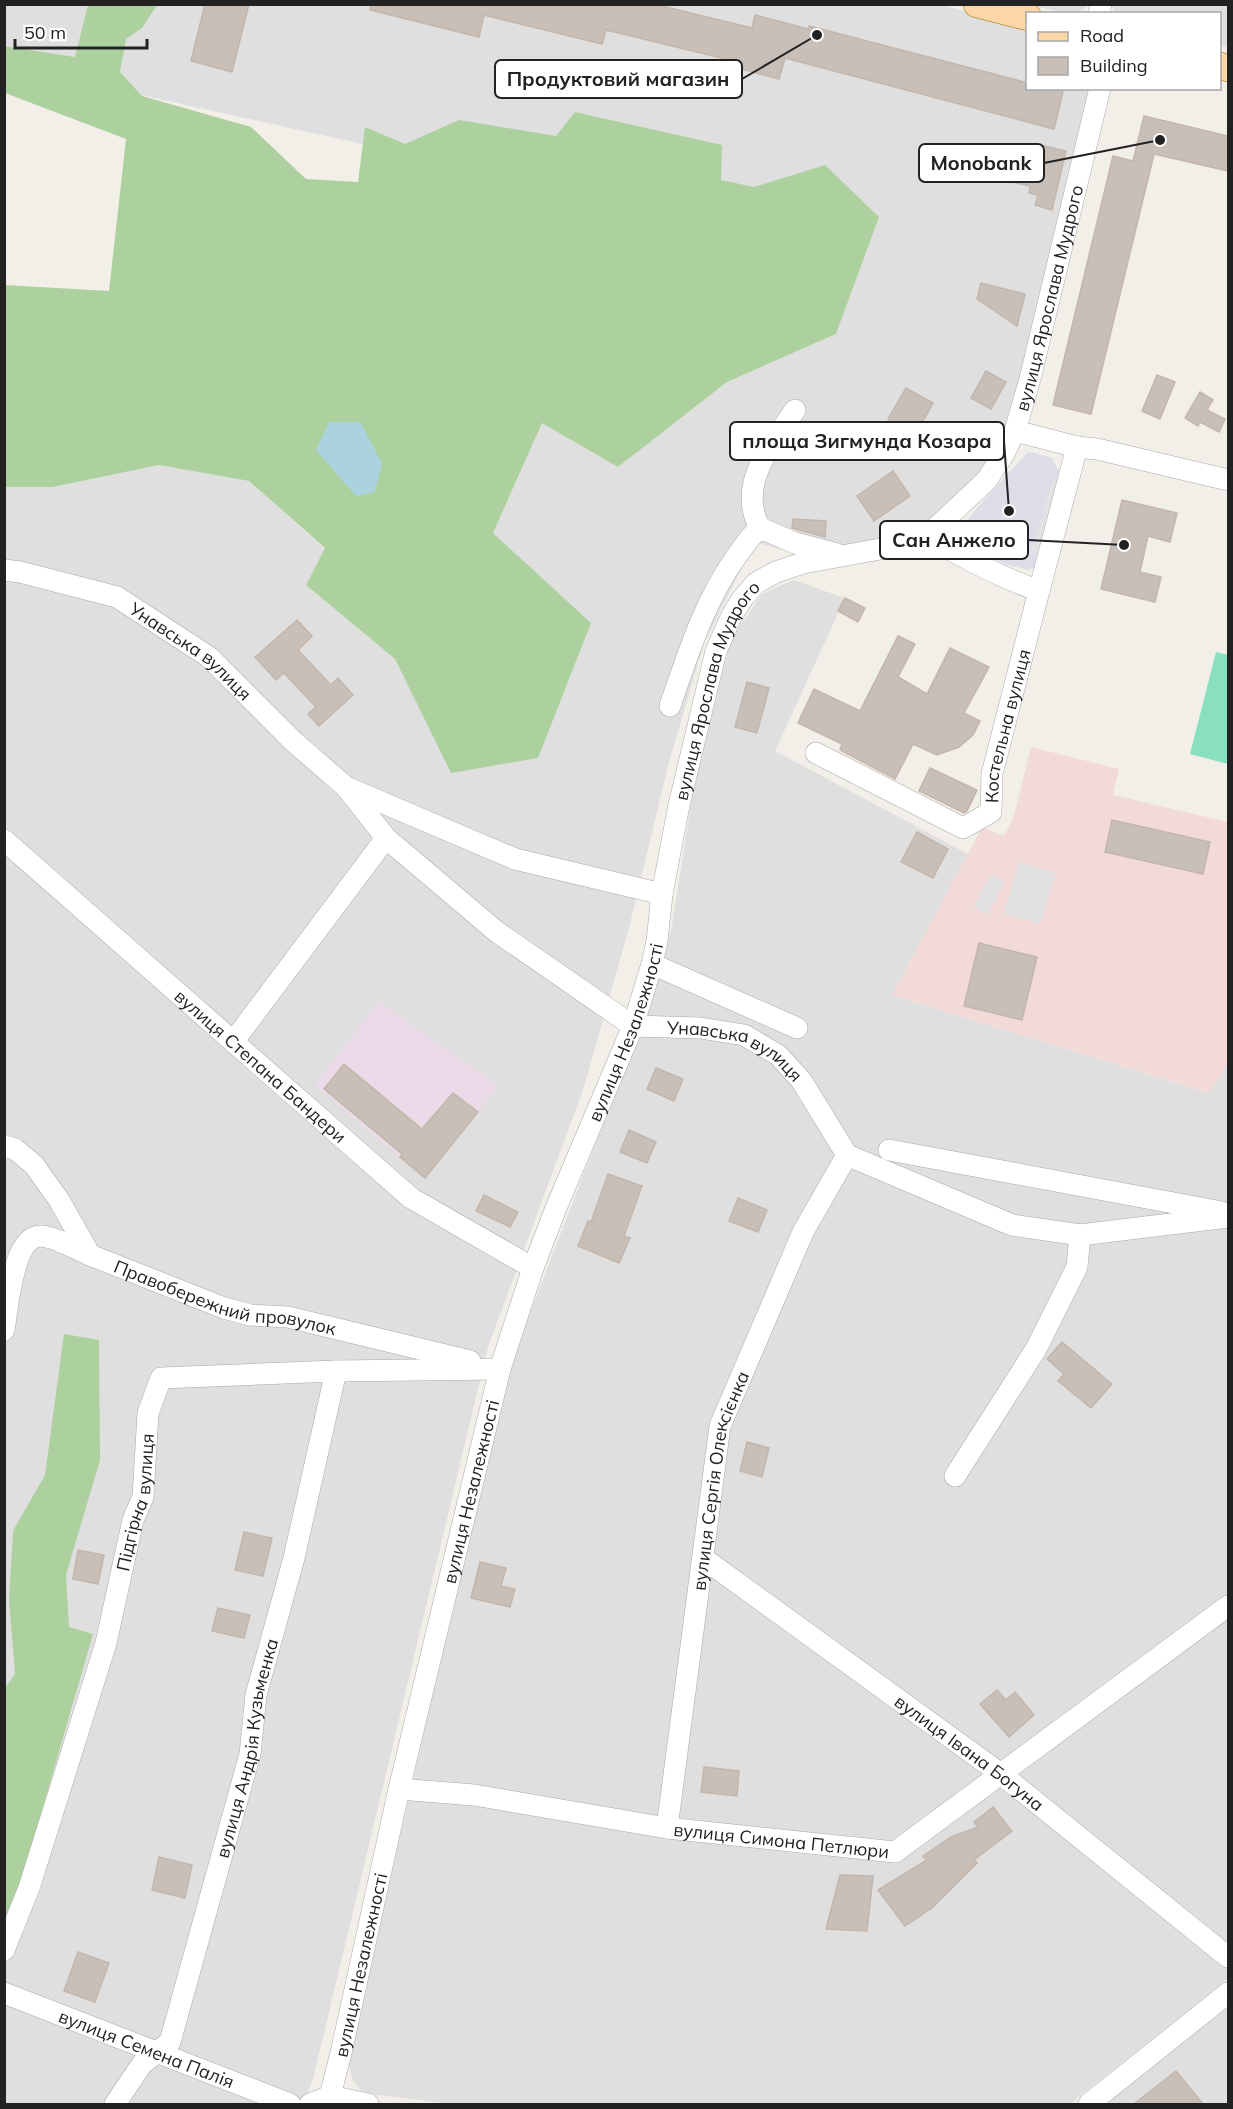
<svg xmlns="http://www.w3.org/2000/svg" width="1233" height="2109" font-family="Mulish,sans-serif">
	<style>
		.residential { fill: #e0dfdf }
		.commercial { fill: #f2dad9 }
		.industrial { fill: #ebdbe8 }
		.forest { fill: #add19e }
		.pitch { fill: #88e0be }
		.parking { fill: #e2e2e2 }
		.plaza { fill: #dddde8 }
		.water { fill: #aad3df }
		.building { fill: #c7bfb8; stroke: #c4b6ab; stroke-width: 1.5 }
		.lines { fill: none; stroke-linecap: round; stroke-linejoin: round }
		.minor-casing { stroke: #a9a9a9; stroke-width: 22 }
		.major-casing { stroke: #a06b00; stroke-width: 28 }
		.minor { stroke: #fff; stroke-width: 21 }
		.major { stroke: #fcd6a4; stroke-width: 27 }
		.labels { text-anchor: middle; dominant-baseline: central; stroke-width: 5; stroke-linejoin: round; paint-order: stroke }
		.street-label { font-size: 18px; fill: #222; stroke: #fff }
		.leader { fill: none; stroke: #222; stroke-width: 2 }
		.callout-dot { fill: #222; stroke: #fff; stroke-width: 2 }
		.callout { fill: #fff; stroke: #222; stroke-width: 2 }
		.callout-label { font-size: 20px; text-anchor: middle; font-weight: bold; fill: #222 }
	</style>
	<rect width="100%" height="100%" fill="#f2efe9"/>
	<g class="residential">
		<polygon points="938,4 1027,27 1028,88 1090,89 1017,415 989,464 928,528 907,539 802,556 755,542 704,643 669,762 629,928 583,1090 488,1347 313,2079 303,2104 5,2104 5,487 53,487 159,465 249,481 325,549 306,585 395,659 451,772 590,623 493,533 542,422 618,467 727,382 836,334 864,255 114,89 75,57 5,46 5,5"/>
		<polygon points="1029,5 1088,5 1078,14 1064,13"/>
		<polygon points="1110,5 1228,5 1228,48 1220,45 1220,14 1116,13"/>
		<polygon points="793,580 845,598 775,751 968,854 892,995 1209,1093 1228,1063 1228,1979 1070,2104 451,2104 363,2093 352,2079 348,2060 507,1373 648,1007 672,926 695,777 731,639 762,594"/>
		<polygon points="1228,1998 1228,2104 1095,2104"/>
	</g>
	<polygon class="commercial" points="1031,747 1119,769 1113,795 1228,822 1228,1063 1210,1093 892,995 982,827 1003,836 1008,829 1015,812"/>
	<polygon class="industrial" points="379,1002 499,1086 425,1178 314,1085"/>
	<g class="forest">
		<polygon points="88,5 157,5 142,28 126,39 120,72 142,96 251,127 306,179 358,182 365,127 405,144 459,120 556,136 575,112 722,145 721,180 754,187 825,165 879,217 836,334 727,382 618,467 542,423 493,533 591,623 538,758 451,773 395,659 306,585 325,548 249,481 159,465 53,487 5,487 5,285 109,291 126,139 5,93 4,46 75,57"/>
		<polygon points="64,1334 99,1340 100,1460 66,1575 69,1627 93,1634 12,1914 5,1918 4,1689 15,1674 9,1600 13,1531 45,1475"/>
	</g>
	<polygon class="pitch" points="1216,652 1228,655 1228,764 1190,754"/>
	<g class="parking">
		<polygon points="1062,477 1038,560 1031,552 1053,481"/>
		<polygon points="1019,862 1056,873 1040,924 1004,913"/>
		<polygon points="990,875 1004,881 988,915 974,908"/>
	</g>
	<polygon class="plaza" points="1031,452 1052,458 1062,477 1053,481 1031,552 1038,560 1035,567 1029,570 1005,564 981,552 974,545 967,533 966,526 966,523 976,509 1027,453"/>
	<polygon class="water" points="329,422 360,422 382,463 375,492 356,496 316,450"/>
	<g class="building">
		<polygon points="205,4 249,4 232,72 191,61"/>
		<polygon points="371,4 654,4 752,28 755,15 808,29 809,26 1028,83 1028,88 1050,88 1063,92 1054,129 785,58 779,79 741,69 742,63 606,30 602,44 484,15 479,37 370,10"/>
		<polygon points="1144,116 1228,136 1228,171 1154,154 1091,414 1053,405 1113,156 1133,161"/>
		<polygon points="1040,145 1066,151 1052,210 1035,205 1038,195 1029,193 1030,186 1012,182 1016,165 1034,169"/>
		<polygon points="981,283 1025,294 1017,326 977,299"/>
		<polygon points="986,371 1006,382 991,409 971,398"/>
		<polygon points="1157,375 1175,382 1160,419 1142,411"/>
		<polygon points="906,388 933,403 915,435 888,419"/>
		<polygon points="1200,392 1213,400 1207,410 1225,419 1219,432 1200,422 1198,426 1185,418"/>
		<polygon points="893,471 910,496 874,521 857,496"/>
		<polygon points="1122,500 1177,513 1170,542 1148,536 1140,572 1161,577 1155,602 1101,589"/>
		<polygon points="793,519 826,521 825,537 792,528"/>
		<polygon points="845,598 865,608 858,622 838,611"/>
		<polygon points="297,620 312,636 298,650 331,685 338,678 353,695 319,726 308,714 316,707 284,673 276,680 255,657"/>
		<polygon points="898,636 915,644 898,677 927,694 950,648 989,667 964,713 980,721 973,735 959,747 937,755 913,744 895,779 840,750 842,744 798,723 814,689 860,711"/>
		<polygon points="747,682 769,688 757,733 735,727"/>
		<polygon points="930,768 977,790 967,811 964,813 919,791"/>
		<polygon points="1112,820 1210,842 1203,874 1105,852"/>
		<polygon points="917,832 948,849 933,878 901,862"/>
		<polygon points="979,943 1037,957 1022,1020 964,1006"/>
		<polygon points="344,1064 422,1129 453,1093 478,1112 425,1178 400,1157 402,1154 324,1089"/>
		<polygon points="656,1068 683,1079 674,1101 647,1089"/>
		<polygon points="629,1130 656,1142 647,1163 620,1152"/>
		<polygon points="608,1174 642,1186 624,1236 630,1238 619,1263 578,1246 588,1221 591,1222"/>
		<polygon points="484,1195 518,1212 510,1227 476,1211"/>
		<polygon points="738,1198 767,1210 758,1232 729,1221"/>
		<polygon points="1062,1342 1112,1384 1091,1408 1058,1381 1064,1374 1047,1359"/>
		<polygon points="747,1442 769,1448 762,1477 740,1471"/>
		<polygon points="244,1532 272,1538 263,1576 235,1570"/>
		<polygon points="78,1550 104,1555 98,1584 73,1579"/>
		<polygon points="480,1562 506,1568 501,1586 515,1589 510,1607 471,1598"/>
		<polygon points="218,1608 250,1615 244,1638 212,1631"/>
		<polygon points="997,1690 1006,1700 1015,1692 1034,1715 1009,1737 980,1704"/>
		<polygon points="704,1767 739,1771 737,1796 701,1792"/>
		<polygon points="993,1807 1012,1831 974,1860 977,1863 932,1908 905,1926 878,1890 927,1860 923,1856 951,1837 978,1827 974,1822"/>
		<polygon points="159,1857 192,1865 185,1898 152,1890"/>
		<polygon points="840,1875 873,1876 867,1931 826,1929"/>
		<polygon points="78,1952 109,1963 95,2002 64,1991"/>
		<polygon points="1176,2071 1203,2104 1134,2104"/>
	</g>
	<g class="lines">
		<defs>
			<g id="minor">
				<polyline points="1099,14 1101,4"/>
				<polyline points="1015,431 1077,447 1097,449 1228,480"/>
				<polyline points="760,528 795,543 837,554"/>
				<path d="M927 536C964 559 998 576 1039 591L1077 447"/>
				<path id="s1" d="M4 570 20 572 117 597 209 657 294 742 346 787 515 859 662 894"/>
				<path d="M670 706C688 654 704 602 736 557 744 546 750 536 760 528 736 485 772 444 795 410"/>
				<path id="s2" d="M816 753 963 828 991 812 992 774 1039 591"/>
				<path id="s3" d="M346 787 386 838 497 932 633 1026 700 1028 744 1035 778 1055 801 1080 847 1155 1012 1225 1080 1235 1228 1217"/>
				<path id="s4" d="M4 840 411 1198 533 1268"/>
				<polyline points="652,964 797,1028"/>
				<polyline points="233,1042 386,838"/>
				<path id="s5" d="M4 1146 15 1149 34 1165 59 1200 90 1255 224 1308 250 1315 288 1317 470 1361"/>
				<polyline points="889,1150 1222,1212"/>
				<path d="M4 1330C8 1309 12 1234 42 1236 58 1238 75 1249 90 1255"/>
				<polyline points="955,1476 1036,1349 1077,1267 1080,1235"/>
				<path id="s6" d="M703 1558 1001 1774 1228 1957"/>
				<path id="s7" d="M399 1789 474 1795 667 1828 895 1852 1228 1606"/>
				<path id="s8" d="M667 1828 720 1426 803 1232 847 1155"/>
				<path id="s9" d="M4 1950 29 1888 106 1643 133 1520 143 1497 148 1413 161 1378 336 1371 500 1369"/>
				<path id="s10" d="M4 1993 290 2104"/>
				<path id="s11" d="M115 2104 142 2064 170 2042 250 1754 256 1695 294 1558 336 1371"/>
				<polyline points="310,2104 330,2096 368,2104"/>
				<path id="s12" d="M325 2104 330 2096 341 2053 399 1789 500 1369 533 1268 556 1208 633 1026 652 964 657 941 662 894 679 805 716 651 731 617 742 599 756 583 776 572 803 563 908 544 927 536 986 481 1004 454 1015 431 1030 379 1100 88"/>
				<polyline points="1089,2104 1228,1993"/>
			</g>
			<g id="major">
				<polyline points="977,4 1028,17"/>
				<polyline points="1220,66 1228,68"/>
			</g>
		</defs>
		<use href="#minor" class="minor-casing"/>
		<use href="#major" class="major-casing"/>
		<use href="#minor" class="minor"/>
		<use href="#major" class="major"/>
	</g>
	<g class="labels">
		<g class="street-label">
			<text stroke="none"><textPath href="#s12" startOffset="2043">вулиця Ярослава Мудрого</textPath></text>
			<text stroke="none"><textPath href="#s1" startOffset="208">Унавська вулиця</textPath></text>
			<text stroke="none"><textPath href="#s12" startOffset="1472">вулиця Ярослава Мудрого</textPath></text>
			<text stroke="none"><textPath href="#s2" startOffset="285">Костельна вулиця</textPath></text>
			<text stroke="none"><textPath href="#s12" startOffset="1116">вулиця Незалежності</textPath></text>
			<text stroke="none"><textPath href="#s3" startOffset="484">Унавська вулиця</textPath></text>
			<text stroke="none"><textPath href="#s4" startOffset="342">вулиця Степана Бандери</textPath></text>
			<text stroke="none"><textPath href="#s5" startOffset="285">Правобережний провулок</textPath></text>
			<text stroke="none"><textPath href="#s8" startOffset="352">вулиця Сергія Олексієнка</textPath></text>
			<text stroke="none"><textPath href="#s12" startOffset="630">вулиця Незалежності</textPath></text>
			<text stroke="none"><textPath href="#s9" startOffset="468">Підгірна вулиця</textPath></text>
			<text stroke="none"><textPath href="#s11" startOffset="388">вулиця Андрія Кузьменка</textPath></text>
			<text stroke="none"><textPath href="#s6" startOffset="330">вулиця Івана Богуна</textPath></text>
			<text stroke="none"><textPath href="#s7" startOffset="386">вулиця Симона Петлюри</textPath></text>
			<text stroke="none"><textPath href="#s12" startOffset="144">вулиця Незалежності</textPath></text>
			<text stroke="none"><textPath href="#s10" startOffset="153">вулиця Семена Палія</textPath></text>
		</g>
	</g>
	<path class="leader" d="M817 35L742 79M1160 140L1044 163M1009 511L1004 441M1124 545L1028 540"/>
	<g class="callout-dot">
		<circle cx="817" cy="35" r="6"/>
		<circle cx="1160" cy="140" r="6"/>
		<circle cx="1009" cy="511" r="6"/>
		<circle cx="1124" cy="545" r="6"/>
	</g>
	<g class="callout">
		<rect x="495" y="60" width="247" height="38" rx="6"/>
		<rect x="919" y="144" width="125" height="38" rx="6"/>
		<rect x="730" y="422" width="274" height="38" rx="6"/>
		<rect x="880" y="521" width="148" height="38" rx="6"/>
	</g>
	<g class="callout-label">
		<text x="618" y="86">Продуктовий магазин</text>
		<text x="981" y="170">Monobank</text>
		<text x="867" y="448">площа Зигмунда Козара</text>
		<text x="954" y="547">Сан Анжело</text>
	</g>
	<rect width="1233" height="2109" fill="none" stroke="#222222" stroke-width="12"/>
	<rect x="1026" y="12" width="195" height="78" fill="#ffffff" stroke="#a7a7a7" stroke-width="1.5"/>
	<rect x="1038" y="32" width="30" height="9" fill="#fcd6a4" stroke="#a7a7a7" stroke-width="1.5"/>
	<text x="1080" y="42" font-size="18" fill="#222222">Road</text>
	<rect x="1038" y="57" width="30" height="18" fill="#c7bfb8" stroke="#a7a7a7" stroke-width="1.5"/>
	<text x="1080" y="72" font-size="18" fill="#222222">Building</text>
	<path d="M15 39v9h132v-9" fill="none" stroke="#222222" stroke-width="3"/>
	<text x="24" y="39" font-size="18" fill="#222222" stroke="#ffffff" stroke-width="4.5" paint-order="stroke">50 m</text>
</svg>
